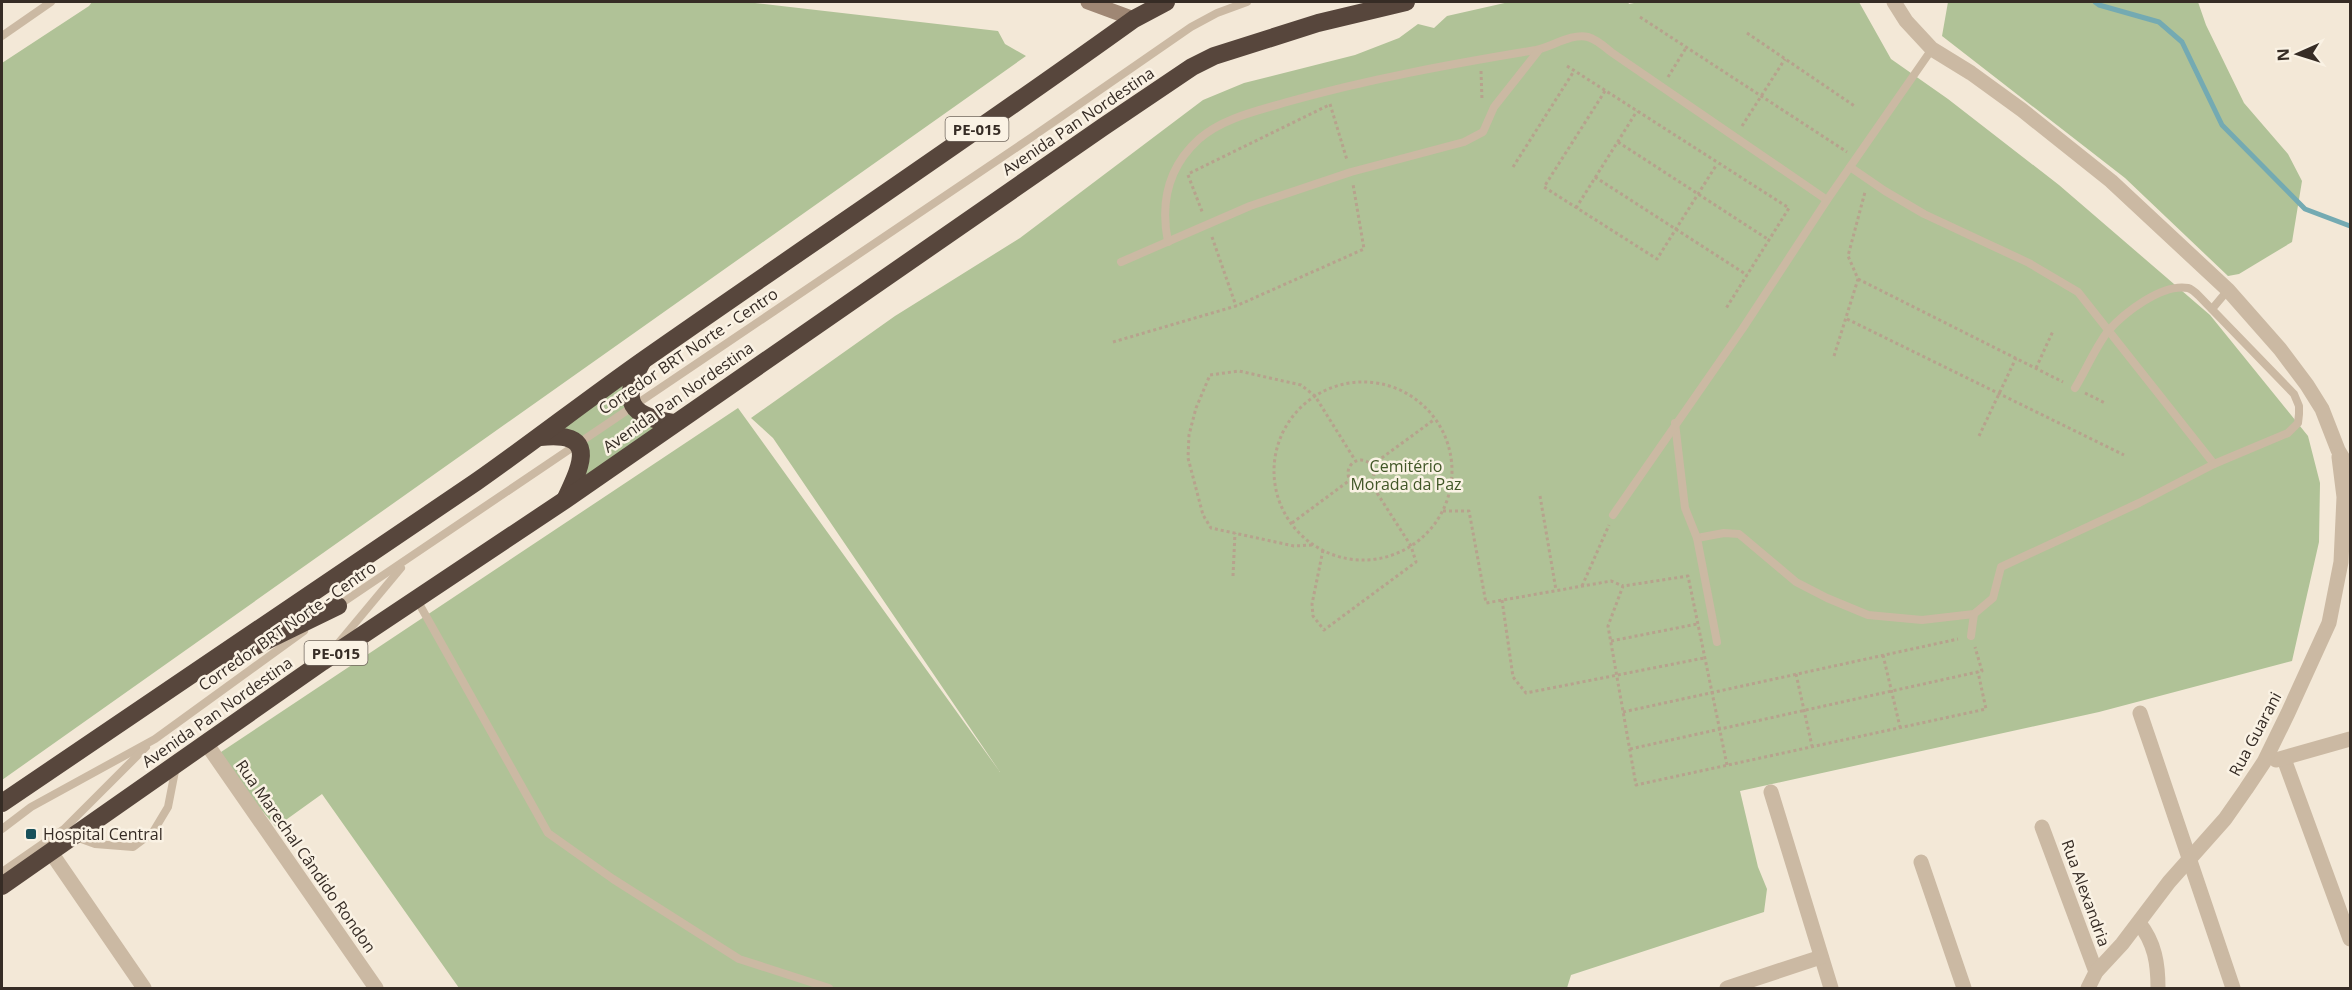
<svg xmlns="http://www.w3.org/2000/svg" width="2352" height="990" font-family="'Open Sans',sans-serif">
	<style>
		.green { fill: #b0c297 }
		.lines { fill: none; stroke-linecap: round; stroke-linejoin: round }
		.stream { stroke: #74aab2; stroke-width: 5 }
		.path { stroke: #b7a28d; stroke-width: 3; stroke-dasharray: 3 3; stroke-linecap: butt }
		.lane { stroke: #cbb9a3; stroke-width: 8 }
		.street { stroke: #cbb9a3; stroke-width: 15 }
		.secondary { stroke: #9f8774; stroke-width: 15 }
		.highway { stroke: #57463c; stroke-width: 18 }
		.poi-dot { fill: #18505a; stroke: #faf2e4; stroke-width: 2 }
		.labels { text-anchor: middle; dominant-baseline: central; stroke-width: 5; stroke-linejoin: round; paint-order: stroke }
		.shield { fill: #faf2e4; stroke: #71675e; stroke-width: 1.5 }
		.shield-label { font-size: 15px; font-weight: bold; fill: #362c25 }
		.street-label { font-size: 16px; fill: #362c25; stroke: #faf2e4 }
		.park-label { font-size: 16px; fill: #415627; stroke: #faf2e4 }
		.poi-label { font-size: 16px; fill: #362c25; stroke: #faf2e4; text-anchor: start }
	</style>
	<rect width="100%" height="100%" fill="#f3e8d7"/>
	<g class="green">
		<polygon points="92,2 746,2 998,31 1005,44 1026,56 2,780 2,63 89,6"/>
		<polygon points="1509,2 1628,2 1629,4 1639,2 1859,2 1891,59 1948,99 2059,185 2210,315 2308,436 2320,483 2319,542 2292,661 2099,712 1740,791 1758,867 1767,889 1764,912 1571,975 1567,988 459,988 322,794 276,827 215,756 738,408 1000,772 773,438 751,418 895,316 1020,238 1203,100 1244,83 1355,55 1399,38 1418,24 1434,28 1447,16"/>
		<polygon points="1948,2 2198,2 2206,25 2244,103 2288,154 2302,181 2292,242 2239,274 2228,276 2125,178 1942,36"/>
		<polygon points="643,360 634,406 673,423 565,500 577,476 569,437 540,437"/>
	</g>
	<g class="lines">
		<polyline class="stream" points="2095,2 2099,5 2159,22 2182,42 2222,125 2305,209 2350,226"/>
		<g class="path">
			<polyline points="1640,17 1847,152"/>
			<polyline points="1747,33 1856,107"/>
			<polyline points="1567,66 1789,208 1725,310"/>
			<polyline points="1481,71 1482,100"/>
			<polyline points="1668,77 1686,48"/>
			<polyline points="1605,91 1544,187 1657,259 1717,164"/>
			<polyline points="1330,104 1347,160"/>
			<polyline points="1742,126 1785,59"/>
			<polyline points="1618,142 1769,240"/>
			<polyline points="1513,167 1574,71"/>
			<polyline points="1190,173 1329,105"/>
			<polyline points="1188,175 1203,214"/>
			<polyline points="1595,177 1747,275"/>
			<polyline points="1576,208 1637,111"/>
			<polyline points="1212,237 1236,306"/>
			<polyline points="1858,279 2063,382"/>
			<polyline points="1847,319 2124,455"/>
			<polyline points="1113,342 1236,306 1364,249 1353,184"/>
			<polyline points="1834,356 1858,279 1848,256 1865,192"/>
			<polyline points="2036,368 2053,331"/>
			<circle cx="1363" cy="471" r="89"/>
			<polyline points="2085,393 2105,403"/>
			<polyline points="1979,436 2016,358"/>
			<circle cx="1361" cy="473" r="13"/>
			<polyline points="1372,465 1435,419"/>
			<polyline points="1540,496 1556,590"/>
			<polyline points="1443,511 1469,511 1486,603 1611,581 1623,586"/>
			<polyline points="1292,523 1350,480"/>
			<polyline points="1312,545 1294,546 1211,528 1203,515 1188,458 1189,435 1196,408 1210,375 1239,371 1301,385 1315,396 1355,460"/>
			<polyline points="1323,550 1312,604 1313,616 1324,630 1416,562 1411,546 1370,482"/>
			<polyline points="1233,576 1235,533"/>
			<polyline points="1582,586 1609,525"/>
			<polyline points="1502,600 1513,677 1526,693 1704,658"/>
			<polyline points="1611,641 1697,624"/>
			<polyline points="1883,655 1900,727"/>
			<polyline points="1796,674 1812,746"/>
			<polyline points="1623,712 1958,639"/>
			<polyline points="1630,749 1982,671 1975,647"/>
			<polyline points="1727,765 1688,576 1623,586 1608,626 1636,785 1986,709 1978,672"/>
		</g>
		<g class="lane">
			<polyline points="2,36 51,2"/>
			<polyline points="1850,167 1885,191 1924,214 2029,263 2078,292 2214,464"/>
			<path d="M1168 242C1160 202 1168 167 1199 139 1223 118 1257 111 1287 102 1369 79 1451 64 1536 50 1552 47 1571 33 1588 37 1596 39 1605 47 1611 52L1827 200"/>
			<polyline points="1121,262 1250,206 1351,172 1464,142 1483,132 1494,107 1539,50"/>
			<polyline points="2212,309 2228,290"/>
			<polyline points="1675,423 1685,508 1697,538 1724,533 1739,534 1796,582 1827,598 1868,615 1922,620 1974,614"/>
			<polyline points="1613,515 1743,328 1827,200 1932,49"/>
			<polyline points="1697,538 1717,642"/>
			<polyline points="417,600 548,833 613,879 739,959 829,988"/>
			<polyline points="336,607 1032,137 1191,27 1217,13 1247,2"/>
			<path d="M1971 636 1974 614 1993 598 2001 567 2139 503 2214 464 2288 433 2298 423 2299 414V406L2294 394 2199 296C2196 293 2192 289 2188 288 2162 283 2124 313 2108 331 2095 348 2086 370 2075 388"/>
			<polyline points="336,646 401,568"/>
			<polyline points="2,829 31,807 155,739 304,631"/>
			<polyline points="73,836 95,844 133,847 153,832 168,807 176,766"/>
			<polyline points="2,872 64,829 146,747"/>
		</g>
		<g class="street">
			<polyline points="1894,2 1906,21 1932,49 1971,73 2022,110 2111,181 2228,290 2280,349 2307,385 2322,409 2338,450 2350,470"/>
			<polyline points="2140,713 2233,988"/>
			<polyline points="206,743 376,988"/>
			<polyline points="2284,759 2350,939"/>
			<polyline points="2276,760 2350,739"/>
			<polyline points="1771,792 1831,988"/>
			<polyline points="2042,827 2096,972"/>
			<polyline points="50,851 144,988"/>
			<polyline points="1921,862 1964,988"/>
			<path d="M2139 923C2155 943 2158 964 2158 988"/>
			<polyline points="1727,988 1821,957"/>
			<polyline points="2088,988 2096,972 2122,944 2169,882 2225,819 2246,789 2264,762 2288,713 2329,623 2341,562 2344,497 2339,457"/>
		</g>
		<polyline class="secondary" points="1088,2 1134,19"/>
		<g class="highway">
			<path d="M642 362C620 402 630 416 673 423"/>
			<path d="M540 437C597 431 583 462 566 498"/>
			<polyline points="231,658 338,606"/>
			<path d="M2 803 476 482C533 442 588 399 645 359 808 245 973 135 1134 19L1166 2"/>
			<polyline points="2,886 322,662 565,500 1103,127 1192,67 1214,56 1318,23 1406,2"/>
		</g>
	</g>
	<rect class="poi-dot" x="25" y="828" width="12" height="12" rx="3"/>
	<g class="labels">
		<g class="shield">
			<rect x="945.5" y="117" width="63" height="24" rx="4.5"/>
			<rect x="304.5" y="641" width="63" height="24" rx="4.5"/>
		</g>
		<g class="shield-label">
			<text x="977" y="129">PE-015</text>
			<text x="336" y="653">PE-015</text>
		</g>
		<g class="street-label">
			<text transform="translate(1078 121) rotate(-34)">Avenida Pan Nordestina</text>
			<text transform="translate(688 351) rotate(-34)">Corredor BRT Norte - Centro</text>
			<text transform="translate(678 397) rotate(-35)">Avenida Pan Nordestina</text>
			<text transform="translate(287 626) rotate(-35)">Corredor BRT Norte - Centro</text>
			<text transform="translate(217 712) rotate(-35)">Avenida Pan Nordestina</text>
			<text transform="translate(2255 734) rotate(-62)">Rua Guarani</text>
			<text transform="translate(306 856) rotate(55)">Rua Marechal Cândido Rondon</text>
			<text transform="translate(2086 893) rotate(70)">Rua Alexandria</text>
		</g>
		<g class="park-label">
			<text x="1406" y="466">Cemitério<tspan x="1406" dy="18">Morada da Paz</tspan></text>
		</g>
		<g class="poi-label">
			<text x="43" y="834">Hospital Central</text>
		</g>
	</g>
	<rect width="2352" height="990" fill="none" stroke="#362c25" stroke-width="6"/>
	<g transform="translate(2298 54) rotate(267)" stroke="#faf2e4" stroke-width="4.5" paint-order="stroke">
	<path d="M0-4.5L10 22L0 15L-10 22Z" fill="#362c25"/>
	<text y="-9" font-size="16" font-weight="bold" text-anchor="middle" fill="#362c25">N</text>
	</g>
</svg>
